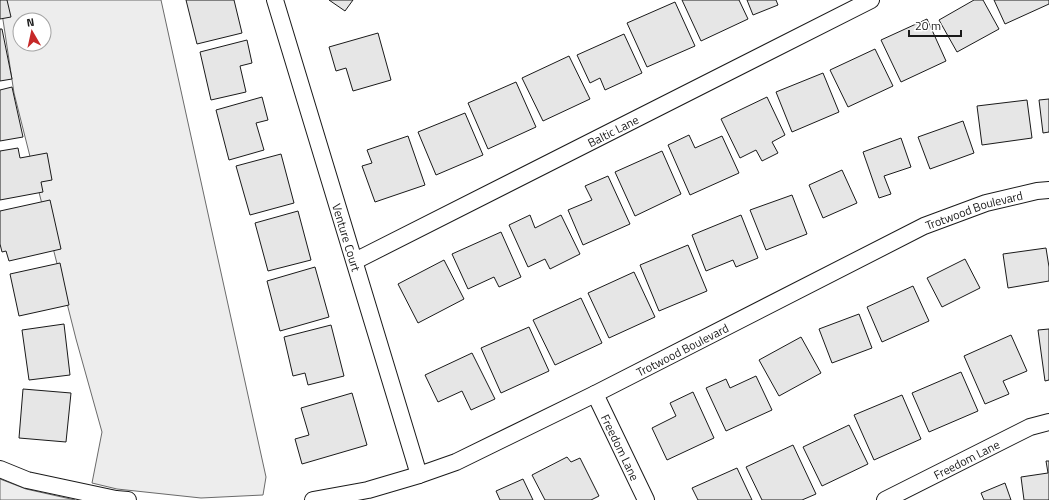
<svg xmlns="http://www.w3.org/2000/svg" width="1049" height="500" font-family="'Titillium Web',sans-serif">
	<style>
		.built { fill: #ededed; stroke: #6a6a6a; fill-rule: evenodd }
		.building { fill: #e6e6e6; stroke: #1a1a1a }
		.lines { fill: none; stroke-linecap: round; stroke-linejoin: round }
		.minor-casing { stroke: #1a1a1a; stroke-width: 18 }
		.minor { stroke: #fff; stroke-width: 16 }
		.labels { text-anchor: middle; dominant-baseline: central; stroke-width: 3; stroke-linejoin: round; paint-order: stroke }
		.street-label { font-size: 12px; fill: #1a1a1a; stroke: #fff }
	</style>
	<rect width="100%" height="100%" fill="#fff"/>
	<g class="built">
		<path d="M0 0H161L266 477 263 495 201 498 117 489 92 483 102 432 76 339 14 93ZM20 20H44V44H20Z"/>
		<polygon points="0,479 26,489 75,500 0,500"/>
	</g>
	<g class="building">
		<polygon points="0,0 7,0 11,17 0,19"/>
		<polygon points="186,0 234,0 242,33 197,44"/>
		<polygon points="329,0 353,0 345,11"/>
		<polygon points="682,0 739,0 748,19 701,41"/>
		<polygon points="747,0 776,0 778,5 753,15"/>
		<polygon points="974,0 983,0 999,29 957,52 939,20"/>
		<polygon points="994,0 1049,0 1049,4 1005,24"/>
		<polygon points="675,2 695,46 647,67 627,23"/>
		<polygon points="927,19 946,61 901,82 881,40"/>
		<polygon points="0,29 2,29 12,79 0,81"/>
		<polygon points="378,33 391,80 353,91 346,68 336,71 329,47"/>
		<polygon points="624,34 642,73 605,90 600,78 590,83 577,55"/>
		<polygon points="247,40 252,63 240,66 246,92 211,100 200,52"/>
		<polygon points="875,49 893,86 848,107 830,70"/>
		<polygon points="569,56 590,99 543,121 522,78"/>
		<polygon points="823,73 839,112 792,132 776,92"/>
		<polygon points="516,82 536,127 488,149 468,103"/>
		<polygon points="12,87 23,137 0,141 0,90"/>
		<polygon points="262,97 268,120 256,123 264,150 229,160 216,110"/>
		<polygon points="767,97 785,135 772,142 778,153 762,161 756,150 740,158 721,119"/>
		<polygon points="1049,99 1049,132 1043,133 1039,100"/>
		<polygon points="1027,100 1032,138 982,145 977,106"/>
		<polygon points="465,113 483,155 436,175 418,132"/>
		<polygon points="963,121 974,153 930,169 918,137"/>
		<polygon points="689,135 695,148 722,136 739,173 690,195 668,145"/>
		<polygon points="408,136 425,185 375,202 362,166 372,163 367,150"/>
		<polygon points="901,138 911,167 884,176 891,194 879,198 863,152"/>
		<polygon points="18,148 20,158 47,153 52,180 41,182 43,192 0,200 0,151"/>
		<polygon points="662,151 681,194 635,216 615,172"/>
		<polygon points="281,154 294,203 250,215 236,166"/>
		<polygon points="842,170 857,203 823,218 809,185"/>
		<polygon points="608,176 630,224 583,245 568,210 592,200 585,186"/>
		<polygon points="792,195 807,234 766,250 750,210"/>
		<polygon points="50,200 61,249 9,261 6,251 2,252 0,244 0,211"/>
		<polygon points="298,211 311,260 268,271 255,223"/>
		<polygon points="530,215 535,228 561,215 580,254 550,269 545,259 528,267 509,225"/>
		<polygon points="741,215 758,258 736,267 733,260 706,271 692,235"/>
		<polygon points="501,232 521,277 499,287 494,277 468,289 452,254"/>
		<polygon points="688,245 707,291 659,311 640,265"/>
		<polygon points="1046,248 1049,267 1049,281 1008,288 1003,254"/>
		<polygon points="965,259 980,288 942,307 927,278"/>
		<polygon points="444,260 464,299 418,323 398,284"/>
		<polygon points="60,263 69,305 19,316 10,274"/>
		<polygon points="315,267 329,317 280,331 267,281"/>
		<polygon points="634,272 655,317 609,338 588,293"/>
		<polygon points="913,286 929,321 882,342 867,307"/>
		<polygon points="581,298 602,343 555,365 533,320"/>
		<polygon points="859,314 872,348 832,363 819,329"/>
		<polygon points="64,324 70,375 29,380 22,330"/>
		<polygon points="331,325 344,376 308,385 305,373 293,376 284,337"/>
		<polygon points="529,327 549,371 501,393 481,348"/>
		<polygon points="1049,329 1049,380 1045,381 1038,330"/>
		<polygon points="1011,335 1027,371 1003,381 1009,394 985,404 964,356"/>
		<polygon points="801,337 821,373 779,396 759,360"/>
		<polygon points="472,353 495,399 471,410 462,391 438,402 425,375"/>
		<polygon points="961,372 978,411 929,432 912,393"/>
		<polygon points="756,376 772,410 726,431 706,388 726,379 730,388"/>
		<polygon points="23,389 71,393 66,442 19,438"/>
		<polygon points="693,392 714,438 667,460 652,428 676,416 670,403"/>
		<polygon points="352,393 367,445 302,464 295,439 309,435 301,408"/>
		<polygon points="902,395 921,439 874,460 854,415"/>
		<polygon points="849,425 868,464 822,486 803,447"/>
		<polygon points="793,445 816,494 802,500 762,500 746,467"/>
		<polygon points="567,457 571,462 580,458 599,496 591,500 545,500 532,475"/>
		<polygon points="1046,461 1049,461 1049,500 1024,500 1021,477 1048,473"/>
		<polygon points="737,468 752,500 698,500 692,488"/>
		<polygon points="523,479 533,500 500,500 496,491"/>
		<polygon points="1005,483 1011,500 984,500 981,493"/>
	</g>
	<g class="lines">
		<defs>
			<g id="minor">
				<path id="s1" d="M275 0 419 475"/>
				<path id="s2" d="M355 261 871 0"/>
				<path id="s3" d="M595 394 646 500"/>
				<polyline points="0,469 27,480 116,499 128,500"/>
				<path id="s4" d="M313 500 368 490 419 475 456 462 595 394 924 226 986 203 1037 191 1049 190"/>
				<path id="s5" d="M885 500 1030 427 1049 422"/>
			</g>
		</defs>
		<use href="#minor" class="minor-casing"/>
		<use href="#minor" class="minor"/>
	</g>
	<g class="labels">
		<g class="street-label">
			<text stroke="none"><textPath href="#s2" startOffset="289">Baltic Lane</textPath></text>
			<text stroke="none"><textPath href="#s4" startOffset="725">Trotwood Boulevard</textPath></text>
			<text stroke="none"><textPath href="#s1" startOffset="248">Venture Court</textPath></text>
			<text stroke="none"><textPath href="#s4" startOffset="401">Trotwood Boulevard</textPath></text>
			<text stroke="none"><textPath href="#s3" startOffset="59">Freedom Lane</textPath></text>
			<text stroke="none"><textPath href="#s5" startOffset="91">Freedom Lane</textPath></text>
		</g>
	</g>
	<g transform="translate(32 32) rotate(351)"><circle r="19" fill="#ffffff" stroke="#a3a3a3"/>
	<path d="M0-3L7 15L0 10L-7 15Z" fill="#c62828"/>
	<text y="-6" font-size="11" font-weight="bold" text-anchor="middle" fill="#1a1a1a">N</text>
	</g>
	<path d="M909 30v6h52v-6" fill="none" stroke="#1a1a1a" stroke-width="2"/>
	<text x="915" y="30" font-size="12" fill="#1a1a1a" stroke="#ffffff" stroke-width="3" paint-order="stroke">20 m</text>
</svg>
